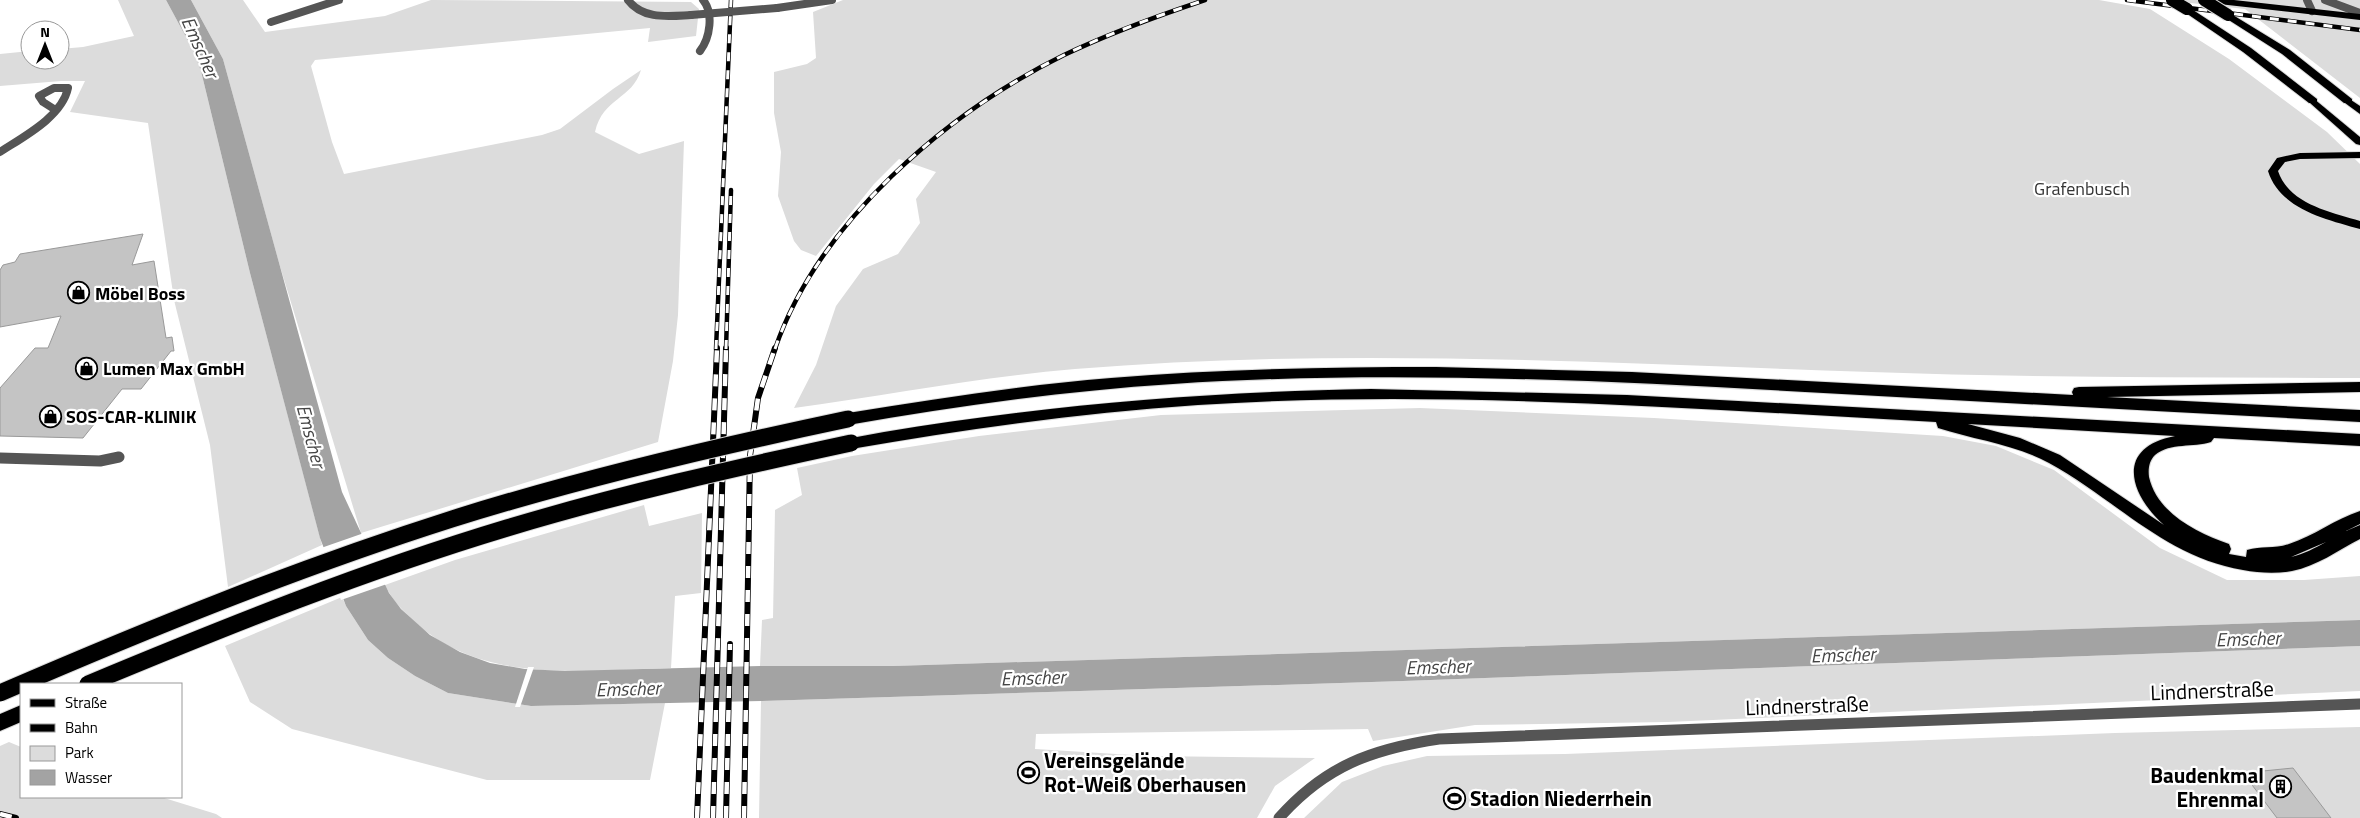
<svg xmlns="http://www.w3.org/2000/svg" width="2360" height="818" font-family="'Titillium Web',sans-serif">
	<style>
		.green { fill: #dcdcdc }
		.water { fill: #a3a3a3 }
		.pier { fill: #fff }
		.building { fill: #c4c4c4; stroke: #999 }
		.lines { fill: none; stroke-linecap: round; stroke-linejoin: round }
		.primary-casing { stroke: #dbdbdb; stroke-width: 2 }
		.motorway-casing { stroke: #dbdbdb; stroke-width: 2 }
		.minor-far1 { stroke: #555; stroke-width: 8 }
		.minor { stroke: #555; stroke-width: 11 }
		.tertiary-far1 { stroke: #555; stroke-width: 8 }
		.tertiary { stroke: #555; stroke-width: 11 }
		.primary { fill: #000; fill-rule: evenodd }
		.motorway { fill: #000; fill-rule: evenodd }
		.rail-far1-casing { stroke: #000; stroke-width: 4.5 }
		.rail-casing { stroke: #000; stroke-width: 6 }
		.rail-far1 { stroke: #fff; stroke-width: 3; stroke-dasharray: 9; stroke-linecap: butt }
		.rail { stroke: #fff; stroke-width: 4.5; stroke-dasharray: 12; stroke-linecap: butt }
		.motorway-bridge-far1-casing { stroke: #dbdbdb; stroke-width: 14; stroke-linecap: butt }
		.motorway-bridge-casing { stroke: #dbdbdb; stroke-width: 19; stroke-linecap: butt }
		.minor-bridge { stroke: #555; stroke-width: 8 }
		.motorway-bridge-far1 { stroke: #000; stroke-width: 12 }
		.motorway-bridge { stroke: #000; stroke-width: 17 }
		.labels { text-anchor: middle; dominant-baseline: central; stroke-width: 4.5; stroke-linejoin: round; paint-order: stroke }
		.park-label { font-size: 18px; fill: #333; stroke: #fff }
		.poi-label { font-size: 18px; font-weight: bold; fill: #000; stroke: #fff; text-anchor: start }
		.water-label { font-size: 19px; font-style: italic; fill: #444; stroke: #fff }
		.near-street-label { font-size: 21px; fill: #000; stroke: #fff }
		.near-poi-label { font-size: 21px; font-weight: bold; fill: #000; stroke: #fff; text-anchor: start }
	</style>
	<rect width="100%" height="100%" fill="#fff"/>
	<g class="green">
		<polygon points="118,0 166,0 193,50 201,71 250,273 322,545 228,587 210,445 174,300 148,123 70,112 85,81 61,81 0,86 0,54 30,51 30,60 60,60 60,49 83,47 134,36"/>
		<path d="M191 0H243L265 32 385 16 431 0 691 2 699 9 696 36 648 42 650 28 315 60 311 66 332 142 344 174 542 135 560 129 613 89 641 70C632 100 603 97 595 132L639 154 684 141 678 315 673 361 658 442 361 533 279 263 223 59Z"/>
		<path d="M843 0H2099L2150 9 2229 59 2327 132 2360 164V378C2197 377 2034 378 1871 372 1606 363 1340 347 1075 369 981 377 888 395 794 408L816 365 836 306 863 269 898 254 920 223 916 199 936 172 899 159 874 184 816 256 801 250 794 241 778 196 781 152 774 113V72L807 64 816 58 813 12Z"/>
		<polygon points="2163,0 2360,0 2360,98 2245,9"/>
		<polygon points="1420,408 1654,418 1943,436 1996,446 2054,470 2160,548 2227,580 2304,580 2360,576 2360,620 894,666 760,666 762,620 773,618 775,510 802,495 797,468 852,456 979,436 1161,415"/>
		<path d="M644 505 649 526 702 513 701 593 675 596 671 668C586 670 484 685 416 623 403 611 392 600 385 585L455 560Z"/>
		<polygon points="342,597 346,606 368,640 388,658 415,676 448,693 531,706 665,703 650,780 487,780 292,729 250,702 225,646"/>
		<polygon points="2360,646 2360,691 1668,722 1475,725 1373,741 1368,729 1036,734 1035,749 1149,756 1315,758 1275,786 1257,818 759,818 761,701 1403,681"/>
		<polygon points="2360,727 2360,818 1304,818 1342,782 1383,766 1427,756 1565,754 2115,733"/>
		<polygon points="9,742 21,747 21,797 161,797 216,814 222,818 0,818 0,746"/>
	</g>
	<polygon class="water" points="166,0 191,0 223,59 342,492 389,593 401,609 430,635 460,652 490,663 525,669 565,671 760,666 894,666 2360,620 2360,646 1403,681 761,701 531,706 448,693 415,676 388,658 368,640 346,606 320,538 250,273 201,71 193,50"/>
	<g class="pier">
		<polygon points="364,533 387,584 341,600 321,548"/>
		<polygon points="528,667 534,667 520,707 515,707"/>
	</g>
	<g class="building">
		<polygon points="143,234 132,265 154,261 166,338 172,337 174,351 171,351 141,389 122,389 83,438 0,436 0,388 35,348 48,348 61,316 0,327 0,270 3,265 15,262 20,254"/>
		<polygon points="2293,768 2331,818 2277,818 2243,773"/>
	</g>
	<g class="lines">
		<defs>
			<g id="primary">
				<polygon points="2206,0 2234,0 2360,14 2360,20 2210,3"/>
				<polygon points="2313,98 2360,137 2360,145 2356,144 2310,103 2308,101"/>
				<polygon points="2348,98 2360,106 2360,114 2345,103 2343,101"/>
				<path d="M2360 152V158L2300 159 2285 162 2278 171C2289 204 2330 212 2360 221V229C2325 219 2280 209 2268 171L2277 158 2300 153Z"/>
			</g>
			<g id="motorway">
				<polygon points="2187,6 2251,48 2317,99 2317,103 2309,103 2243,52 2183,11 2182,9"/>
				<polygon points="2228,12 2290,50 2352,99 2352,103 2344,103 2282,54 2224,17 2224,13"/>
				<path d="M1436 367 1632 372 2073 395 2072 392 2074 388 2079 387 2360 382V392L2107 397 2360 410V422C2175 412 1990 402 1805 392 1594 380 1383 370 1173 384 1064 391 956 406 848 425L843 423 840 419 843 415 848 413C935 399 1023 385 1111 378 1219 369 1327 367 1436 367Z"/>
				<path d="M1371 389 1627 395 2360 434V446L2214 438 2211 442C2193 448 2171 442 2155 455 2149 461 2148 469 2149 477 2157 513 2197 533 2229 544L2231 549 2229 554 2246 557 2247 550C2261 546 2275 549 2289 544 2314 536 2335 519 2360 511V524L2346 531 2360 525V539C2337 551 2317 566 2292 571 2276 574 2259 573 2243 570 2165 557 2115 499 2049 463 2014 444 1975 440 1938 428L1936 422C1691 409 1444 389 1198 405 1081 413 966 429 851 449L846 447 843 443 846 439 884 432C1048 405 1204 392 1371 389ZM1968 424 2175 436C2116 447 2128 493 2164 525L2060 455 2020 438ZM2326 542C2315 548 2304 554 2291 557Z"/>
				<polygon points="21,705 21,722 0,731 0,714"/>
			</g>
		</defs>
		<use href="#primary" class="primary-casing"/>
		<use href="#motorway" class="motorway-casing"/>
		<g class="minor-far1">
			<path d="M628 0C643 20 669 16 691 15"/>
			<polyline points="777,8 832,0"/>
			<polyline points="271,22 339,0"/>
			<path d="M700 51C710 38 714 13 703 0"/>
			<path d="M0 152C23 137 62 117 68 88H54L39 96 43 102 54 109"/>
		</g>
		<polyline class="minor" points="0,458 100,461 119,457"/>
		<g class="tertiary-far1">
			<polyline points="2307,0 2312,11"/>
			<polyline points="2325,0 2360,13"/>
		</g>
		<path class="tertiary" d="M1279 818C1325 766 1372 749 1439 739L2360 704"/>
		<use href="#primary" class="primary"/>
		<use href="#motorway" class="motorway"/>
		<defs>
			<g id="rail-far1">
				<polyline points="2127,0 2360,30"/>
				<polyline points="716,349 731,0"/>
				<polyline points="726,349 731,190"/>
				<path d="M775 349C818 223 946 113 1064 55 1110 33 1157 16 1205 0"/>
			</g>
			<g id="rail">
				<polyline points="0,814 16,818"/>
				<polyline points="697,818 717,348"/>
				<polyline points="713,818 726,348"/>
				<polyline points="726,818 730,644"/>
				<polyline points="744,818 750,456 758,398 775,348"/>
			</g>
		</defs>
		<use href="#rail-far1" class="rail-far1-casing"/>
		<use href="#rail" class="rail-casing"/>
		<use href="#rail-far1" class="rail-far1"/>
		<use href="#rail" class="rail"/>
		<defs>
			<g id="motorway-bridge-far1">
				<polyline points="2172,0 2187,9"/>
				<polyline points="2204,0 2228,15"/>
			</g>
			<g id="motorway-bridge">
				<path d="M88 684C225 627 364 571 507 528 620 494 735 468 851 443"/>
				<path d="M0 693C148 629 298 568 452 519 582 478 715 447 848 419"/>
			</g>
		</defs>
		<use href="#motorway-bridge-far1" class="motorway-bridge-far1-casing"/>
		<use href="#motorway-bridge" class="motorway-bridge-casing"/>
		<polyline class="minor-bridge" points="691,15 777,8"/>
		<use href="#motorway-bridge-far1" class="motorway-bridge-far1"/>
		<use href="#motorway-bridge" class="motorway-bridge"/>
	</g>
	<defs>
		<symbol id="shop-ring" viewBox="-11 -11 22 22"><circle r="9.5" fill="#fff" stroke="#000" stroke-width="1.5"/><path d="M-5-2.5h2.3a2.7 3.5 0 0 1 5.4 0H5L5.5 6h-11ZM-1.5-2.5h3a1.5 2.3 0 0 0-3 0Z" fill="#000"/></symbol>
		<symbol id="stadium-ring" viewBox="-11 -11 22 22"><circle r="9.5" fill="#fff" stroke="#000" stroke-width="1.5"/><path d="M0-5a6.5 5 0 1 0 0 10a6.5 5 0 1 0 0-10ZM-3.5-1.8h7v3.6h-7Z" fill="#000"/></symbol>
		<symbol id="building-ring" viewBox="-11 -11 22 22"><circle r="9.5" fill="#fff" stroke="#000" stroke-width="1.5"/><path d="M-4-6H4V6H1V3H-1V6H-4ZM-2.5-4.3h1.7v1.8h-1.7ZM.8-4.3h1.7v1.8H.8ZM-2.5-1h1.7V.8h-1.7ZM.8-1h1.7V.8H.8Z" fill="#000"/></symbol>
	</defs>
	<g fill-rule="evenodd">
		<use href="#shop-ring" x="66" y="280" width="25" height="25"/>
		<use href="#shop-ring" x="74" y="356" width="25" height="25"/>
		<use href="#shop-ring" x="38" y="404" width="25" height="25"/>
		<use href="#stadium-ring" x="1016" y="760" width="25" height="25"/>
		<use href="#building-ring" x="2268" y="774" width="25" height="25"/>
		<use href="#stadium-ring" x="1442" y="786" width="25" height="25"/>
	</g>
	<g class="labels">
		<g class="park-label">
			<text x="2082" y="188">Grafenbusch</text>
		</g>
		<g class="poi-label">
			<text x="95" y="293">Möbel Boss</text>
			<text x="103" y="368">Lumen Max GmbH</text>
			<text x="66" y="416">SOS-CAR-KLINIK</text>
		</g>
		<g class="water-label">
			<text transform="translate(201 47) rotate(66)">Emscher</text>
			<text transform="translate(312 436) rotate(75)">Emscher</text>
			<text transform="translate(2248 638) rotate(-2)">Emscher</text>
			<text transform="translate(1843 654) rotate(-2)">Emscher</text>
			<text transform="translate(1438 666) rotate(-2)">Emscher</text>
			<text transform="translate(1033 677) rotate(-2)">Emscher</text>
			<text transform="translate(628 688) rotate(-2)">Emscher</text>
		</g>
		<g class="near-street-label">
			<text transform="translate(2212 690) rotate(-2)">Lindnerstraße</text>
			<text transform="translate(1807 705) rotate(-2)">Lindnerstraße</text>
		</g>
		<g class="near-poi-label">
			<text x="1044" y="760">Vereinsgelände<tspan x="1044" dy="24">Rot-Weiß Oberhausen</tspan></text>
			<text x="2264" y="775" text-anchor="end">Baudenkmal<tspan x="2264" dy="24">Ehrenmal</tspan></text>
			<text x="1470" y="798">Stadion Niederrhein</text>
		</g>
	</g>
	<rect x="20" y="683" width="162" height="115" fill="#ffffff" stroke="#999999"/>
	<rect x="30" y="699" width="25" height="8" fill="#000000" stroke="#999999"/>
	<text x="65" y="708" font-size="15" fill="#000000">Straße</text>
	<rect x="30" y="724" width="25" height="8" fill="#000000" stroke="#999999"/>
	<text x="65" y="733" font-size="15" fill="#000000">Bahn</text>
	<rect x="30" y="746" width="25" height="15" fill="#dcdcdc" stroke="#999999"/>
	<text x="65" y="758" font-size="15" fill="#000000">Park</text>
	<rect x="30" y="770" width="25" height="15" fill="#a3a3a3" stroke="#999999"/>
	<text x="65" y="783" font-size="15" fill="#000000">Wasser</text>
	<g transform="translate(45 45)"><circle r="24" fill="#ffffff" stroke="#999999"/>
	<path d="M0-4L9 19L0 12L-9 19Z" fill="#000000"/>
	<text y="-8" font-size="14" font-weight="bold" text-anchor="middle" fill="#000000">N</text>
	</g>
</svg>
